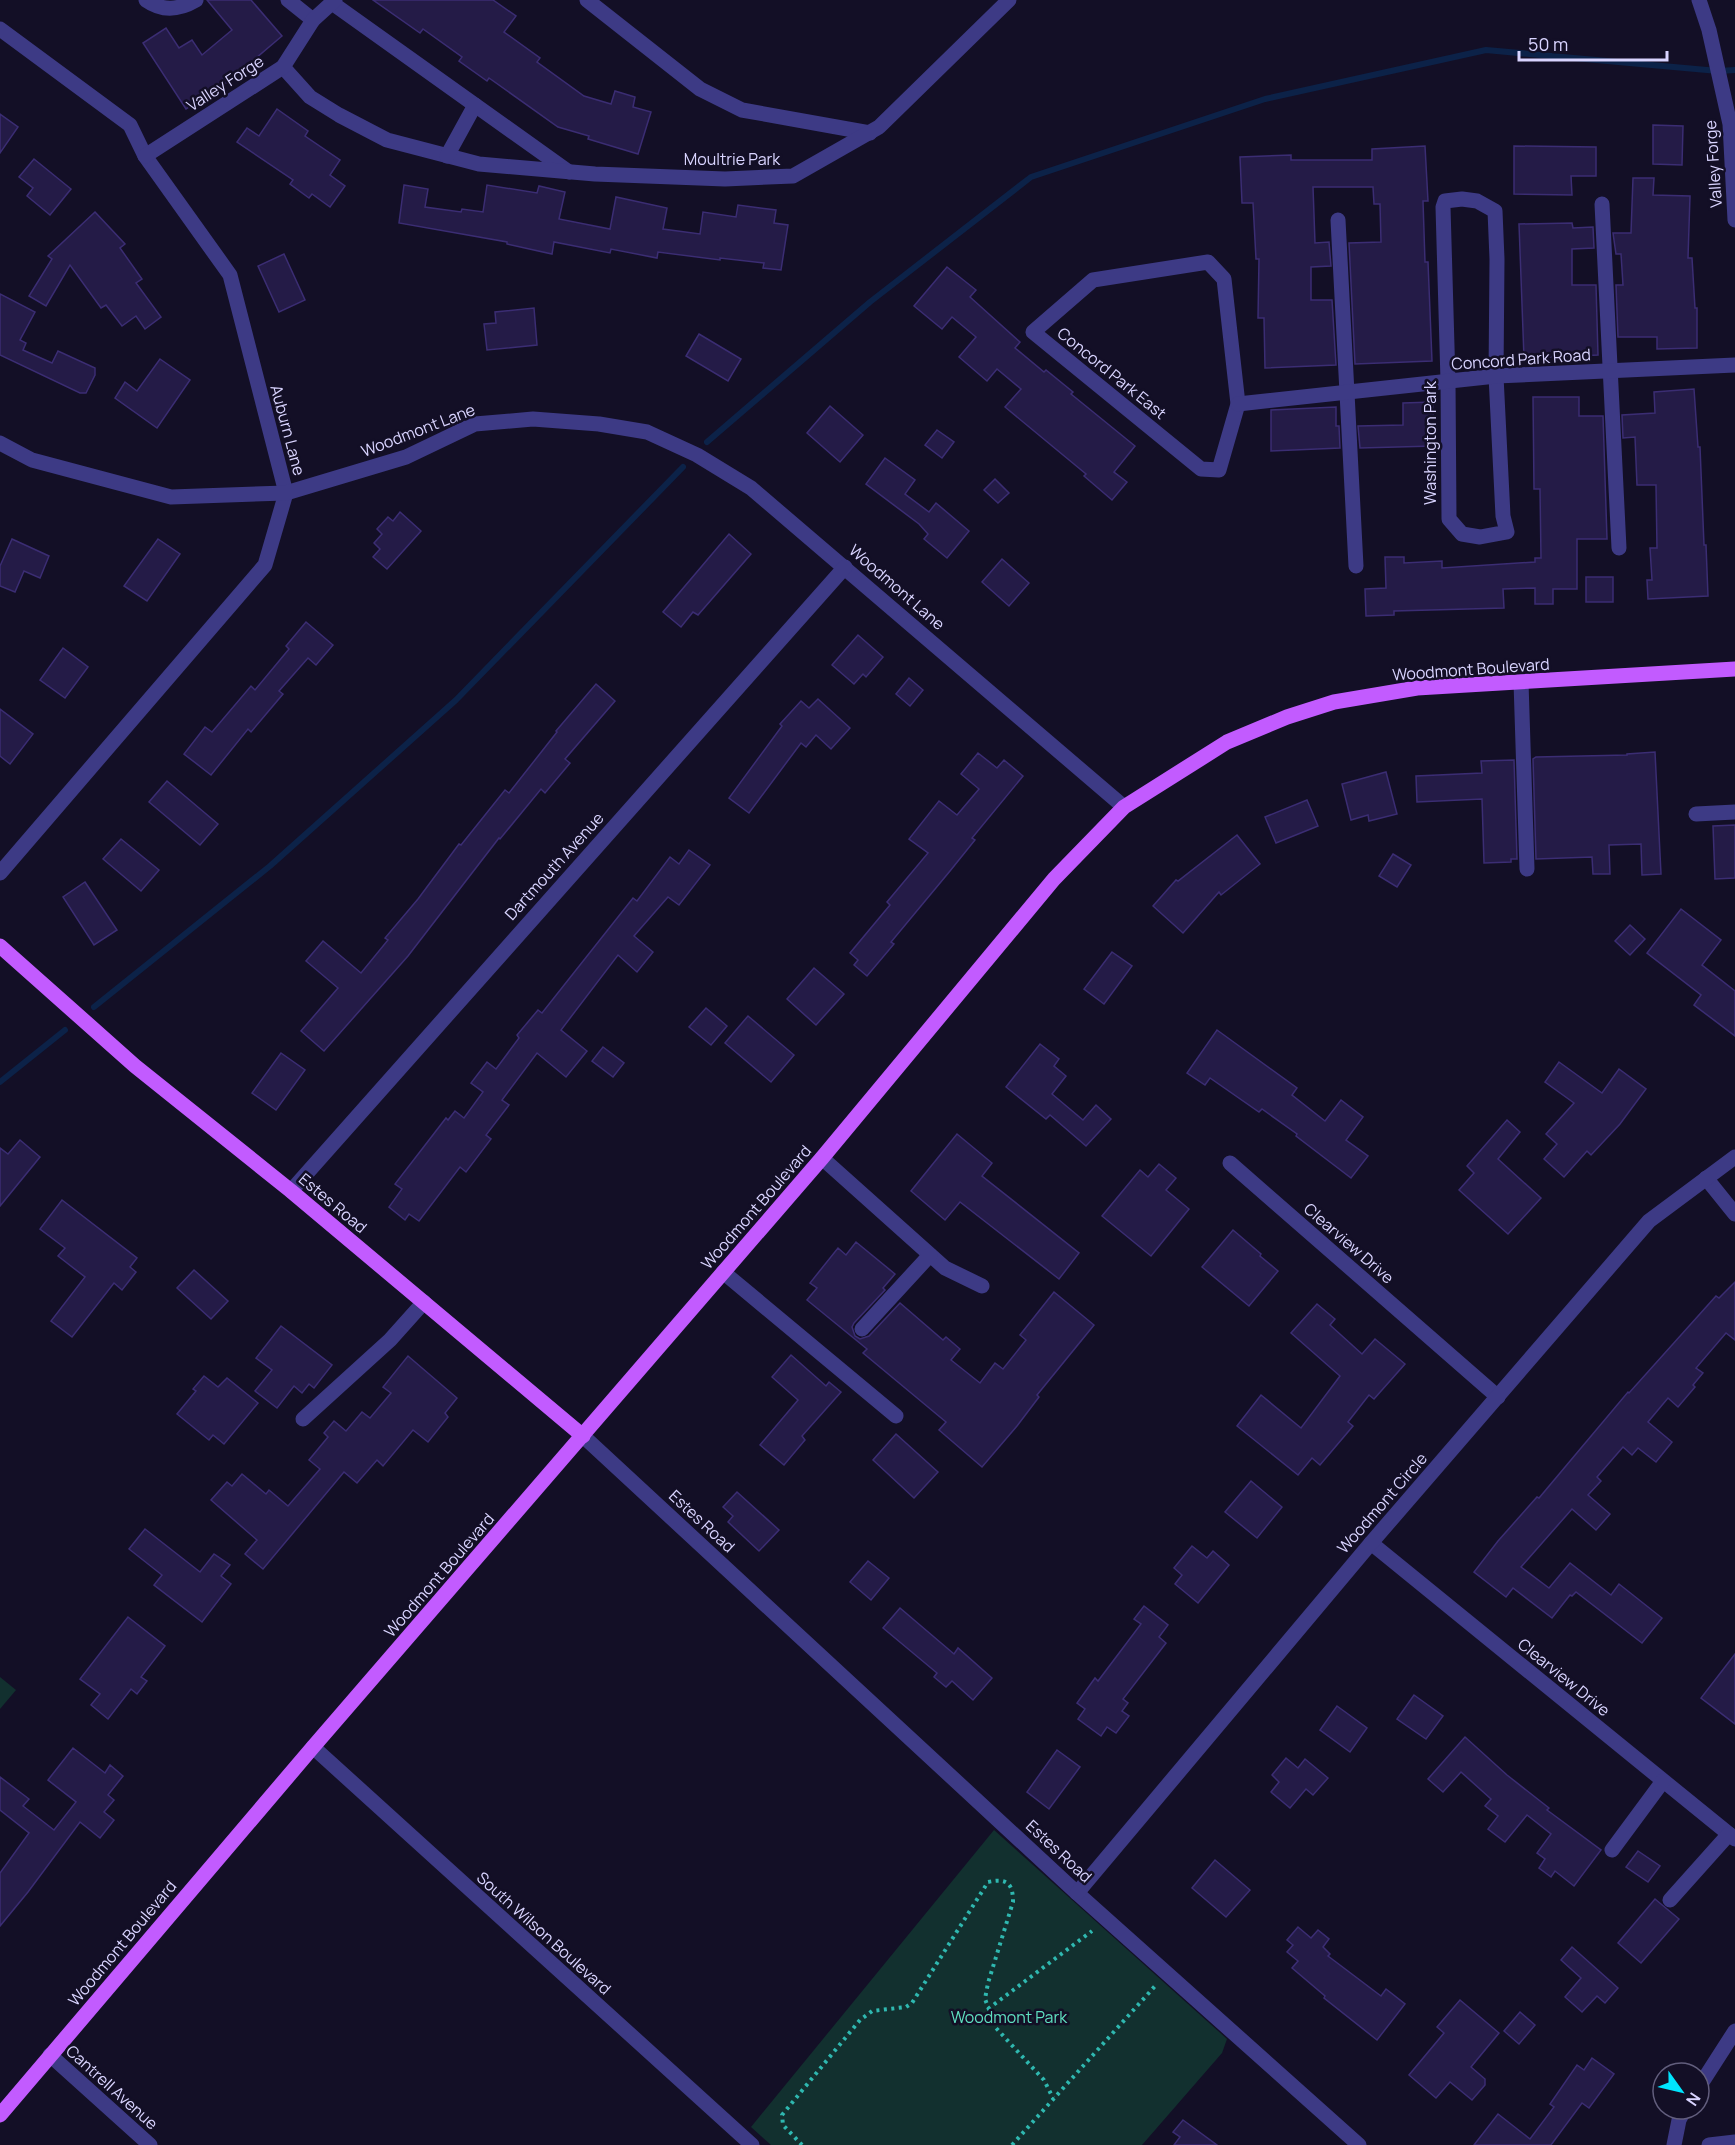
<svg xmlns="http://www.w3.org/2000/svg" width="1735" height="2145" font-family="Manrope,sans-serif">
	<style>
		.green { fill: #12302f }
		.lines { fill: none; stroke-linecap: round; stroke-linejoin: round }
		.stream { stroke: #0c2248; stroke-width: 6 }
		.building { fill: #241b47; stroke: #3b2d73; stroke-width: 1.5 }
		.path { stroke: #2fb8b0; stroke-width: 4; stroke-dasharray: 3 4.5; stroke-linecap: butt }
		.minor { stroke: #3d3a85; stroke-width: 15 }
		.major { stroke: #c25bff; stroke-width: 15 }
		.labels { text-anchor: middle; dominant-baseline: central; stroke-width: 5; stroke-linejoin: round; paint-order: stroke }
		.street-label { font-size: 16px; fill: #d9d4ff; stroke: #130f26 }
		.park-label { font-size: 16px; fill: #5fe0c0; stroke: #130f26 }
	</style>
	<rect width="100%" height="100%" fill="#130f26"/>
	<g class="green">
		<polygon points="0,1677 16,1690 0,1709"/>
		<polygon points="994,1830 1227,2039 1222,2053 1142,2145 771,2145 751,2127"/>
	</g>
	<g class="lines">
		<g class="stream">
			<polyline points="707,442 870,302 1031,177 1265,99 1486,50 1718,71 1735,70"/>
			<polyline points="94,1007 270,866 456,700 683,467"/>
			<polyline points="0,1082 65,1030"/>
		</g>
	</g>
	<g class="building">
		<polygon points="207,0 251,0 282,36 229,81 186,109 143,43 166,28 179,48 192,40 202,55 232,30"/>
		<polygon points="373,0 493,0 516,16 504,32 540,58 537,62 584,96 611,104 615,91 635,97 633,107 651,112 638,154 588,139 589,136 558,127 489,78 487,81 459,61 462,57 423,29 420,33"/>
		<polygon points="277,109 308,131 305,136 340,160 330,175 345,186 330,207 312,194 309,198 290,184 293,180 237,142 247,128 259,136"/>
		<polygon points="0,114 18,127 0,153"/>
		<polygon points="1653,125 1683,126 1682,165 1653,164"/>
		<polygon points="1425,146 1428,201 1423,201 1425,262 1428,262 1432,361 1355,364 1349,243 1381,242 1380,204 1374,204 1373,187 1313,187 1315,243 1329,242 1331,266 1311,267 1311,300 1332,300 1336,365 1265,368 1264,318 1258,318 1259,259 1256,259 1253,203 1242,203 1240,157 1291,155 1291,160 1372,160 1372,149"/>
		<polygon points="1514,146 1596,147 1596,176 1571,176 1572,195 1514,194"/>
		<polygon points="34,159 71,189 50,215 27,196 33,188 19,177"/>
		<polygon points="1633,178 1654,178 1653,195 1690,196 1688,258 1692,258 1695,308 1697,308 1697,348 1657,349 1657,337 1618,337 1616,285 1623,285 1621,254 1616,254 1613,233 1631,233"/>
		<polygon points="404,185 428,189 425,207 461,212 462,209 483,212 487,185 537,193 539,186 565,192 559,219 610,229 616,197 667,208 663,229 700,234 703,212 736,217 738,205 776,210 774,223 788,225 781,270 763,268 764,263 720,258 720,260 658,252 657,258 611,249 610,253 554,242 552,254 507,244 507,242 399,223"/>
		<polygon points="95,212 125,244 120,248 142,279 136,283 161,317 145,329 136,316 122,326 106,305 101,308 70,265 46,306 29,296 52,259 48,256"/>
		<polygon points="1572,223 1573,228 1593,227 1594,248 1572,249 1572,285 1596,285 1598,355 1524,358 1519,224"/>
		<polygon points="284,254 305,300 279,312 258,266"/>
		<polygon points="947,267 976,290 970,297 1020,342 1015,348 1044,372 1046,370 1073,392 1071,394 1135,446 1114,472 1127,482 1112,500 1084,476 1086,474 1005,407 1021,389 997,369 987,381 959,357 976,337 952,317 942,329 914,306"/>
		<polygon points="0,294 35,312 20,340 26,343 23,350 52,363 58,351 95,368 95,375 86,393 80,393 0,355"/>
		<polygon points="534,308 537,345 487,350 484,324 496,323 495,312"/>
		<polygon points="699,334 741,359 728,381 686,356"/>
		<polygon points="160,359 190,380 157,428 115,398 125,382 137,391"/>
		<polygon points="1694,389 1698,447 1700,447 1704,545 1706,545 1708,596 1648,599 1647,580 1652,580 1650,548 1657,548 1656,485 1637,485 1635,437 1623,438 1622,415 1655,413 1654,392"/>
		<polygon points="1533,397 1579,397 1579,416 1603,416 1607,539 1577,539 1577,589 1553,589 1553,604 1535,604 1535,588 1503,589 1504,608 1394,611 1394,615 1366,616 1365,589 1386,588 1385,557 1404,557 1404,563 1442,561 1442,568 1535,562 1535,558 1541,558 1540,489 1534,489"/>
		<polygon points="1433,402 1434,446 1360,448 1358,426 1403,425 1403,403"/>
		<polygon points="830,406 863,435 840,462 807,433"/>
		<polygon points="1336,407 1336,426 1339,426 1340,448 1271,451 1271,410"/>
		<polygon points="937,430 954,442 942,458 925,445"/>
		<polygon points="885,458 915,480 905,494 929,512 936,503 969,531 947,558 924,539 928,534 919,524 866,484"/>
		<polygon points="995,479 1009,493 998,503 984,490"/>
		<polygon points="400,512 421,531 387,569 373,557 380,549 374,543 382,534 377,529 388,517 393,521"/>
		<polygon points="729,534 751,554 698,615 693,612 681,627 663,612"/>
		<polygon points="12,539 49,556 40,578 24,571 15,592 0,586 0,566"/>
		<polygon points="158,539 180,554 147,601 124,586"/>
		<polygon points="1002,559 1029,583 1009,606 982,582"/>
		<rect x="1586" y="577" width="27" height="25"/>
		<polygon points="306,622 333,645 316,665 308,658 279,691 283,694 251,732 248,729 211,775 184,754 205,727 212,732 251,686 255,690 289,649 286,646"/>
		<polygon points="858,635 883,657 866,677 863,674 854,684 832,665"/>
		<polygon points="63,648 88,667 65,698 40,680"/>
		<polygon points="909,678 923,690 910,706 896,694"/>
		<polygon points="596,684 615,701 565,759 570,763 545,793 541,789 500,839 499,838 408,956 324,1051 301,1031 338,988 306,961 323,941 361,973 388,940 385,938 418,899 459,844 461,845 505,790 509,793 557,732 556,731"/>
		<polygon points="818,699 850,728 831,749 816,735 806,747 801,743 749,813 729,798 782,726 780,724 801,701 809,708"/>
		<polygon points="0,709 33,734 10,764 0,756"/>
		<polygon points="1655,752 1661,874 1642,875 1641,844 1609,845 1610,874 1593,874 1592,857 1536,859 1533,759 1536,757 1627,755 1627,754"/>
		<polygon points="978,753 997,768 1004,760 1023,776 972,838 975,840 950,871 891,942 894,944 867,976 854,965 858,960 850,953 890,905 887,902 928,853 909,839 939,801 957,815 979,789 961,774"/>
		<polygon points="1514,760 1517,859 1511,859 1511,862 1484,863 1482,799 1417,802 1416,776 1482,773 1481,761"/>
		<polygon points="1386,772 1397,814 1369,821 1368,815 1351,820 1342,784"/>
		<polygon points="167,781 218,824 200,845 149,802"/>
		<polygon points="1307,800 1318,826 1276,843 1265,817"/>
		<polygon points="1735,825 1735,878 1715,879 1713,826"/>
		<polygon points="1237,835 1260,864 1221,895 1219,892 1183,933 1153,906 1176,880 1178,881"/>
		<polygon points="121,839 159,870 141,891 103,859"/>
		<polygon points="689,850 710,865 679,905 668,897 634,936 653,952 637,972 618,955 561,1030 587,1051 566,1077 537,1053 502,1100 509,1105 486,1135 491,1139 466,1172 460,1167 419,1221 409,1214 405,1220 389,1207 402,1189 395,1184 446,1118 448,1120 455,1111 464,1118 483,1092 471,1083 487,1062 496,1069 519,1038 517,1035 538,1010 542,1013 633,898 637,901 670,857 679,864"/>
		<polygon points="1393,854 1411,865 1397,887 1379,876"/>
		<polygon points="85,882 117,930 94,945 63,897"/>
		<polygon points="1681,909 1721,940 1702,965 1735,991 1735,1036 1694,1005 1701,995 1647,953"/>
		<polygon points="1630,925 1645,939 1630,955 1615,941"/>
		<polygon points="1112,952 1132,966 1104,1004 1084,989"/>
		<polygon points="814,968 844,994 816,1025 787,999"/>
		<polygon points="706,1008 727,1026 711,1045 689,1027"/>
		<polygon points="748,1016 794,1055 771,1082 725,1043"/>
		<polygon points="1217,1030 1297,1088 1292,1095 1325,1121 1341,1100 1363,1117 1346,1140 1368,1156 1351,1178 1296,1136 1297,1134 1262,1109 1259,1112 1210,1078 1205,1085 1187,1073"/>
		<polygon points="1040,1044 1059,1059 1054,1066 1066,1076 1052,1094 1083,1120 1096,1105 1111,1119 1086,1146 1050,1115 1046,1119 1006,1087"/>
		<polygon points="603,1047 624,1063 613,1077 592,1061"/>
		<polygon points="281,1053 305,1070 276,1110 252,1093"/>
		<polygon points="1559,1062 1602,1093 1619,1069 1646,1089 1620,1124 1591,1155 1587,1151 1564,1177 1544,1159 1557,1144 1546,1134 1574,1103 1545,1082"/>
		<polygon points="1507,1120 1520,1132 1498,1159 1541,1198 1508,1234 1459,1190 1474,1173 1467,1166"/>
		<polygon points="957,1134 992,1163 982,1176 1079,1253 1059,1279 960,1202 945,1220 911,1191"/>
		<polygon points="20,1140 40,1157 0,1206 0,1148 8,1154"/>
		<polygon points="1159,1164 1176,1178 1166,1190 1189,1209 1151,1256 1102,1216 1140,1170 1148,1177"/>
		<polygon points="62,1200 137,1258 130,1267 136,1272 122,1290 114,1283 72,1337 51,1321 85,1277 58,1256 65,1248 40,1229"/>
		<polygon points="1233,1230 1261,1254 1260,1256 1278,1271 1249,1306 1202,1267"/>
		<polygon points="856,1242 895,1274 883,1288 885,1290 854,1323 852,1327 855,1336 860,1339 869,1336 900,1303 943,1340 946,1337 960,1349 951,1360 980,1383 995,1363 1003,1369 1026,1340 1020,1335 1054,1292 1094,1325 1037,1395 1039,1397 1017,1426 982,1467 939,1430 946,1422 863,1353 867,1349 807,1300 817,1288 810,1283 838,1248 846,1255"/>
		<polygon points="194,1270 228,1301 211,1319 177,1288"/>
		<polygon points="1735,1282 1735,1340 1726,1333 1696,1368 1703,1373 1693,1385 1695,1387 1678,1407 1668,1398 1648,1422 1672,1442 1656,1462 1638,1448 1632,1455 1623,1447 1597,1477 1601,1481 1588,1495 1610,1514 1596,1530 1572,1509 1521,1567 1549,1588 1570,1563 1611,1595 1619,1584 1662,1618 1642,1643 1576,1592 1572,1596 1570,1595 1552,1618 1513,1588 1506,1597 1474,1572 1498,1541 1537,1497 1539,1498 1628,1392 1629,1393 1716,1296 1719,1298"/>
		<polygon points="1317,1304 1335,1319 1330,1325 1362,1354 1375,1339 1405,1364 1374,1399 1369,1395 1348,1422 1353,1426 1320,1465 1312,1458 1298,1475 1237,1426 1261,1395 1301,1428 1340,1376 1291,1333"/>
		<polygon points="281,1326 332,1365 314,1388 309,1384 302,1393 294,1386 277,1408 255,1391 272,1370 256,1358"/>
		<polygon points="791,1355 826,1386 829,1382 841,1392 802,1436 805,1440 784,1465 760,1445 798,1400 772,1377"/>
		<polygon points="408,1356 457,1398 445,1413 448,1417 428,1442 413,1430 383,1466 377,1460 357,1483 344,1472 263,1569 245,1554 257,1540 211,1500 227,1482 232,1486 242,1474 266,1494 269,1490 288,1506 320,1469 309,1460 328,1437 324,1433 334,1421 346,1431 362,1412 370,1418 391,1393 383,1387"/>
		<polygon points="204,1376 218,1387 227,1378 258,1403 224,1444 213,1435 209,1440 177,1414 196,1391 193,1389"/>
		<polygon points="896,1434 938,1472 914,1498 873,1460"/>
		<polygon points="1251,1481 1282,1507 1257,1538 1225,1512"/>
		<polygon points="737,1492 779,1530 759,1551 728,1522 733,1516 723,1507"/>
		<polygon points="145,1529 200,1572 214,1554 230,1565 221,1576 231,1584 202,1622 154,1585 162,1575 129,1549"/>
		<polygon points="1192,1546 1207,1558 1213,1551 1229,1565 1198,1603 1175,1584 1182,1575 1174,1568"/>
		<polygon points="868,1561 889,1578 871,1600 850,1582"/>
		<polygon points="1144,1606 1168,1625 1159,1637 1166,1643 1123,1699 1128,1703 1122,1711 1129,1716 1116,1733 1107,1727 1101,1736 1078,1719 1085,1709 1077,1703 1095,1678 1098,1681 1141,1624 1134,1619"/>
		<polygon points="900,1608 954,1654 958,1648 992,1678 973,1700 952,1681 946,1687 934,1677 937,1673 883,1628"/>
		<polygon points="128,1617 165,1646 141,1677 147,1681 137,1694 131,1689 108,1719 91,1705 100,1694 80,1679"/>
		<polygon points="1735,1654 1735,1724 1701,1698"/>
		<polygon points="1414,1695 1443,1716 1426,1739 1397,1719"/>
		<polygon points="1337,1706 1367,1728 1350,1752 1320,1730"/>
		<polygon points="1465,1737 1507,1775 1549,1808 1547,1810 1601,1850 1574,1886 1555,1871 1551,1877 1539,1868 1545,1859 1537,1853 1551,1834 1527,1815 1505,1842 1488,1829 1498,1816 1485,1806 1491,1799 1461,1772 1443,1792 1428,1779"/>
		<polygon points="73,1748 105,1773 110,1765 123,1776 108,1795 114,1800 104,1812 114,1820 100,1838 80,1822 28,1892 0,1926 0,1873 29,1833 0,1810 0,1777 29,1799 23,1806 54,1830 76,1802 48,1780"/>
		<polygon points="1057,1750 1080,1767 1049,1809 1027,1792"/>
		<polygon points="1286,1758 1298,1768 1305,1759 1328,1778 1313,1795 1306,1789 1290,1808 1271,1792 1279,1782 1272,1775"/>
		<polygon points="1638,1851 1660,1866 1648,1882 1626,1867"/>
		<polygon points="1215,1860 1250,1890 1226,1917 1192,1888"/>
		<polygon points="1655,1899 1679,1919 1641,1963 1618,1943"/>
		<polygon points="1298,1927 1311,1938 1318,1930 1329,1939 1323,1947 1330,1954 1328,1956 1381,1996 1386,1989 1405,2004 1377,2040 1324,1998 1325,1996 1292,1968 1298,1961 1287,1952 1293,1945 1287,1940"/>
		<polygon points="1572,1947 1618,1988 1605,2003 1597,1996 1582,2012 1565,1997 1581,1978 1561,1960"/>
		<polygon points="1460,2000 1499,2033 1471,2067 1485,2079 1485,2085 1472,2100 1450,2082 1436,2098 1409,2075 1444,2033 1437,2027"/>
		<polygon points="1520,2012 1535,2025 1519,2044 1504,2031"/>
		<polygon points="1592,2058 1614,2074 1589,2108 1582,2103 1551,2145 1474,2145 1498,2114 1530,2139 1554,2107 1550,2104 1577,2065 1584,2070"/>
		<polygon points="1183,2120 1217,2145 1174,2145 1180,2137 1173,2132"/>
	</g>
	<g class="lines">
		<g class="path">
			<polyline points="988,2009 1092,1931"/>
			<path d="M802 2145 783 2125 782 2115 860 2020 872 2011 906 2007 912 2003 988 1882C1007 1878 1013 1883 1013 1902L988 1983 985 1999 996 2028 1044 2080 1053 2098"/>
			<polyline points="1012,2145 1156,1985"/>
		</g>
		<g class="minor">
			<path d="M146 0C163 12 179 10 196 0"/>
			<polyline points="288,0 313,20"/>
			<polyline points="587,0 700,89 742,110 870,133"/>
			<polyline points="1699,0 1709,30 1730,124 1735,220"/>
			<polyline points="332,3 569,172"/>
			<polyline points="0,29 130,125 145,156 230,275 286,493 265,565 0,873"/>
			<polyline points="283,67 310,97 339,115 387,140 479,164 595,174 725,179 793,176 879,127 1009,0"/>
			<polyline points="145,156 283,67 313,20 335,0"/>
			<polyline points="447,156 475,105"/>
			<polygon points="1462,199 1477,201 1495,211 1497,259 1496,376 1503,516 1507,532 1480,537 1462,534 1449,519 1448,381 1443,207 1445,201"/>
			<polyline points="1602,204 1619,548"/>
			<polyline points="1338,220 1356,566"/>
			<polygon points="1208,262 1224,279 1238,404 1219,470 1201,469 1033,332 1093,280"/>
			<polyline points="1238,404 1496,376 1735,365"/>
			<polyline points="0,443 32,460 171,497 286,493 406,457 475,424 533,419 599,424 647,432 697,455 751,488 1124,807"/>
			<polyline points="1521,682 1527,869"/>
			<polyline points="1696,814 1735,812"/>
			<polyline points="822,1158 945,1268 982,1286"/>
			<polyline points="1230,1163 1498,1397"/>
			<polyline points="1706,1178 1735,1214"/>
			<polyline points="291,1191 845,567"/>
			<polyline points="723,1272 896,1416"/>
			<polyline points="862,1329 930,1255"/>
			<polyline points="303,1419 390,1340 424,1302"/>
			<polyline points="583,1436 1077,1893 1359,2145"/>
			<polyline points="1371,1543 1735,1839"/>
			<polyline points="313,1747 752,2145"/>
			<polyline points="1612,1850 1663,1781"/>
			<polyline points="1077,1893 1371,1543 1649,1221 1735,1157"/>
			<polyline points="1670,1900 1729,1834"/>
			<polyline points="50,2055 150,2145"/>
			<polyline points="1699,2087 1735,2031"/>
			<polyline points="1674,2145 1679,2120 1685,2109"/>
			<polyline points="1709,2145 1735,2142"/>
		</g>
		<g class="major">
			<polyline points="0,946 135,1066 291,1191 583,1436"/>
			<polyline points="0,2115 313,1747 822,1158 1054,879 1124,807 1227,742 1287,717 1334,702 1417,688 1735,669"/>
		</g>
	</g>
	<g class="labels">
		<g class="street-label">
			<text transform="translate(225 83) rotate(-33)">Valley Forge</text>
			<text x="732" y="159">Moultrie Park</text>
			<text transform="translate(1713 164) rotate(-94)">Valley Forge</text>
			<text transform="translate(1521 359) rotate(-4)">Concord Park Road</text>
			<text transform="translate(1112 373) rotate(39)">Concord Park East</text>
			<text transform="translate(288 430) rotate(75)">Auburn Lane</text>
			<text transform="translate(418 430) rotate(-21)">Woodmont Lane</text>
			<text transform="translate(1430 443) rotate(-90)">Washington Park</text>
			<text transform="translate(897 587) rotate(41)">Woodmont Lane</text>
			<text transform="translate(1471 669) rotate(-4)">Woodmont Boulevard</text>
			<text transform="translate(554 866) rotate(-48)">Dartmouth Avenue</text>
			<text transform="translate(333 1203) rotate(40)">Estes Road</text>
			<text transform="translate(756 1207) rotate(-49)">Woodmont Boulevard</text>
			<text transform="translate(1349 1243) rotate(41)">Clearview Drive</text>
			<text transform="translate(1382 1503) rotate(-49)">Woodmont Circle</text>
			<text transform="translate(702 1521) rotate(43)">Estes Road</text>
			<text transform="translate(439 1575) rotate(-49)">Woodmont Boulevard</text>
			<text transform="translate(1564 1677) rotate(39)">Clearview Drive</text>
			<text transform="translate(1059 1851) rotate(43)">Estes Road</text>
			<text transform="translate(544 1933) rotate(42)">South Wilson Boulevard</text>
			<text transform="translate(122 1943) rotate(-50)">Woodmont Boulevard</text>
			<text transform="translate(112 2087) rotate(42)">Cantrell Avenue</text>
		</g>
		<g class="park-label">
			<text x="1009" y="2017">Woodmont Park</text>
		</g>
	</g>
	<g transform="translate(1681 2091) rotate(124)"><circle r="28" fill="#130f26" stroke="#625e7d" stroke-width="1.5"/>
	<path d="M0-4.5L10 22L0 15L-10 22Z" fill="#00e5ff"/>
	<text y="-9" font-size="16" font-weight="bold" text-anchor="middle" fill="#d9d4ff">N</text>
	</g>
	<path d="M1519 51v9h148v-9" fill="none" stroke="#d9d4ff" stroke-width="3"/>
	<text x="1528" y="51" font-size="18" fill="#d9d4ff" stroke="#130f26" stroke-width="4.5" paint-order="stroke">50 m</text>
</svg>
